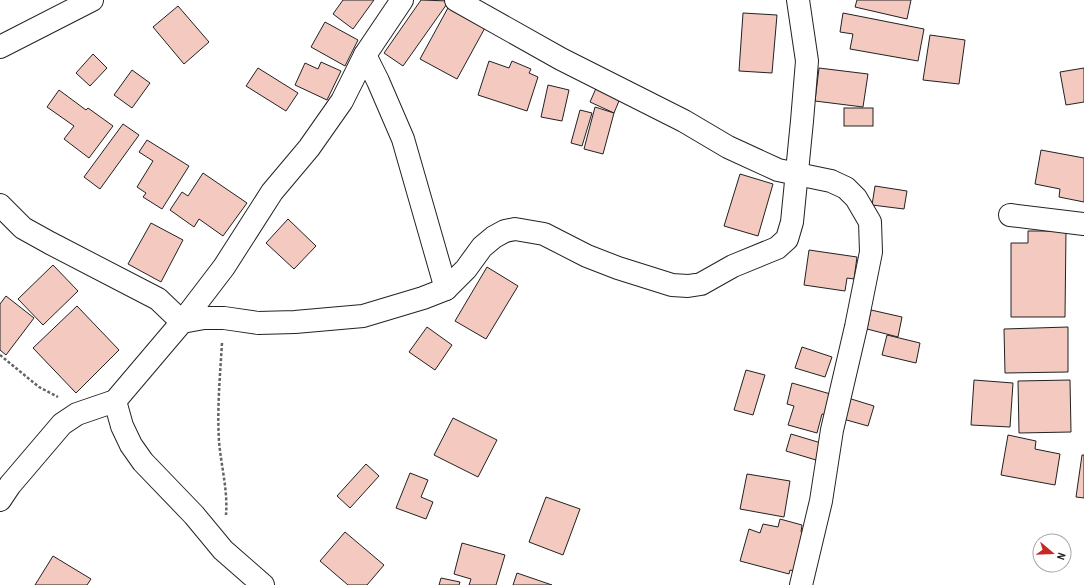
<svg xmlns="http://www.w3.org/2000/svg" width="1084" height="585" font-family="'Archivo Narrow',sans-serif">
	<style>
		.building { fill: #f3c9c0; stroke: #222 }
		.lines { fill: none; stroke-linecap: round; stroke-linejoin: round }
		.minor-casing { stroke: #222; stroke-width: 24 }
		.path { stroke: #646464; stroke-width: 2.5; stroke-dasharray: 3 2; stroke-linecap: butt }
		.minor { stroke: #fff; stroke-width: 22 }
	</style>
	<rect width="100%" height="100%" fill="#fff"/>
	<g class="building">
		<polygon points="343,0 374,0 353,29 333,14"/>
		<polygon points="421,0 449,1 403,66 384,53"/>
		<polygon points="857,0 911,0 907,19 855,7"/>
		<polygon points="178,6 209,42 184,64 153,27"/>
		<polygon points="449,6 486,26 457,79 420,59"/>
		<polygon points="743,13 777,15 772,73 739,71"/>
		<polygon points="843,13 924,29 918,61 850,49 853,34 840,32"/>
		<polygon points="325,22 358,40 345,66 311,47"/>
		<polygon points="930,35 965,40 959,84 923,80"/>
		<polygon points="93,54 107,68 90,86 76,73"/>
		<polygon points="489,61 509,68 512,61 531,69 529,73 538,77 527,111 478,95"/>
		<polygon points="321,62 341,71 327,100 295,85 305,63 318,69"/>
		<polygon points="258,68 298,93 286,111 246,86"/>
		<polygon points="819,68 868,74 863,107 815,101"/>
		<polygon points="1084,68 1084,102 1066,105 1060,72"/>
		<polygon points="132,70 150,83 132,108 114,95"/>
		<polygon points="548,85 569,90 562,121 541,117"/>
		<polygon points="597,86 621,96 614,113 590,102"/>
		<polygon points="59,90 86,110 88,108 113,126 89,158 64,139 74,126 47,107"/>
		<polygon points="595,107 614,113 603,154 584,149"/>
		<rect x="844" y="108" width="29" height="18"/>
		<polygon points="580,110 592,113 582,146 571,143"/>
		<polygon points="123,124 139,135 100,189 84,177"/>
		<polygon points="147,140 189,166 162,209 143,197 146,193 137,187 153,161 139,152"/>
		<polygon points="1041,150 1084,158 1084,202 1059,197 1060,189 1035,184"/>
		<polygon points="203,173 247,203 223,236 199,219 194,227 170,210 182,192 188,196"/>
		<polygon points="740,174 773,184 758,236 724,226"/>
		<polygon points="875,186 907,191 904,209 872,205"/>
		<polygon points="288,219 316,246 294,269 266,243"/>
		<polygon points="151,223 183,240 161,282 128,264"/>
		<polygon points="1028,231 1066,231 1065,317 1011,317 1011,243 1028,243"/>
		<polygon points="809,250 857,257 854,279 847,278 845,291 804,285"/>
		<polygon points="53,265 78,291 43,325 18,299"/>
		<polygon points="487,267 518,286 486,339 455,321"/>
		<polygon points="6,296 34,318 6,355 0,350 0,304"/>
		<polygon points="77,306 119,350 76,393 33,348"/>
		<polygon points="871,310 902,317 898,337 867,329"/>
		<polygon points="427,327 452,345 435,370 409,352"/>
		<polygon points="1068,327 1068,372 1005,373 1004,329"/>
		<polygon points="887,335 920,343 916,363 882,355"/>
		<polygon points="802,347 832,357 825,377 795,368"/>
		<polygon points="746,370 765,375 753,415 734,410"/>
		<polygon points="974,380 1013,383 1010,427 971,425"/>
		<polygon points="1070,380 1071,432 1019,433 1018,381"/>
		<polygon points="792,383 834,395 828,415 822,414 817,433 788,425 794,406 787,404"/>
		<polygon points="848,398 874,406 868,426 843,419"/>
		<polygon points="453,418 497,440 478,477 434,455"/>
		<polygon points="791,434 821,443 816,460 786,451"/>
		<polygon points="1008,435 1036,441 1035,449 1060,454 1055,485 1001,475"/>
		<polygon points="1082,455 1084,455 1084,498 1076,497"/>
		<polygon points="366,464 379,476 350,508 337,496"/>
		<polygon points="410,473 428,480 421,497 433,502 426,519 396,508"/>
		<polygon points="747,474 790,481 784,517 740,509"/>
		<polygon points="546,497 580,509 563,555 529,542"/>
		<polygon points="780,519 802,525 801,532 808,534 798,572 790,570 789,574 740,561 749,529 760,533 763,524 778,527"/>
		<polygon points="345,532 384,565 367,585 348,585 320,561"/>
		<polygon points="462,543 505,555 496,585 469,585 471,579 454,574"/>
		<polygon points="53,556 91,579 87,585 35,585"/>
		<polygon points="517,573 552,585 513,585"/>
		<polygon points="441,578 460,582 459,585 439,585"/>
	</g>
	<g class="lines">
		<defs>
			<g id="minor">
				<polyline points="456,0 561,59 684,121 728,147 778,170 831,181 846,188 856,198 870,222 871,252 856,327 832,430 821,501 801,585"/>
				<polyline points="0,47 92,0"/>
				<polyline points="365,55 378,81 403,139 446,289"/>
				<polyline points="0,205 23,228 50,243 158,299 182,322 204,318 224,318 258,323 295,322 363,316 423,298 446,289 466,269 482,247 494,237 505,231 515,229 544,234 587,256 618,268 672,285 688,286 701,284 733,266 777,248 787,239 792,222 802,121 807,61 798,0"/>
				<polyline points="1010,215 1084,224"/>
				<polyline points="115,401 122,426 131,445 143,462 194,515 223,550 263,585"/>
				<polyline points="0,500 10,485 62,424 77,414 115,401 182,322 224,267 272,192 309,148 342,101 365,55 402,0"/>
			</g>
		</defs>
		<use href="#minor" class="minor-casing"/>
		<g class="path">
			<path d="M222 343C220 376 217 408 219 441 221 466 228 490 226 515"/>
			<polyline points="0,355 39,387 58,397"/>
		</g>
		<use href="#minor" class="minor"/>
	</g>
	<g transform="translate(1052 553) rotate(109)"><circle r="19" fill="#ffffff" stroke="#a7a7a7"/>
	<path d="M0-3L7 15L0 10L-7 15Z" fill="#c62828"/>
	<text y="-6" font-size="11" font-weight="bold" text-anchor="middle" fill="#222222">N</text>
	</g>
</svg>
